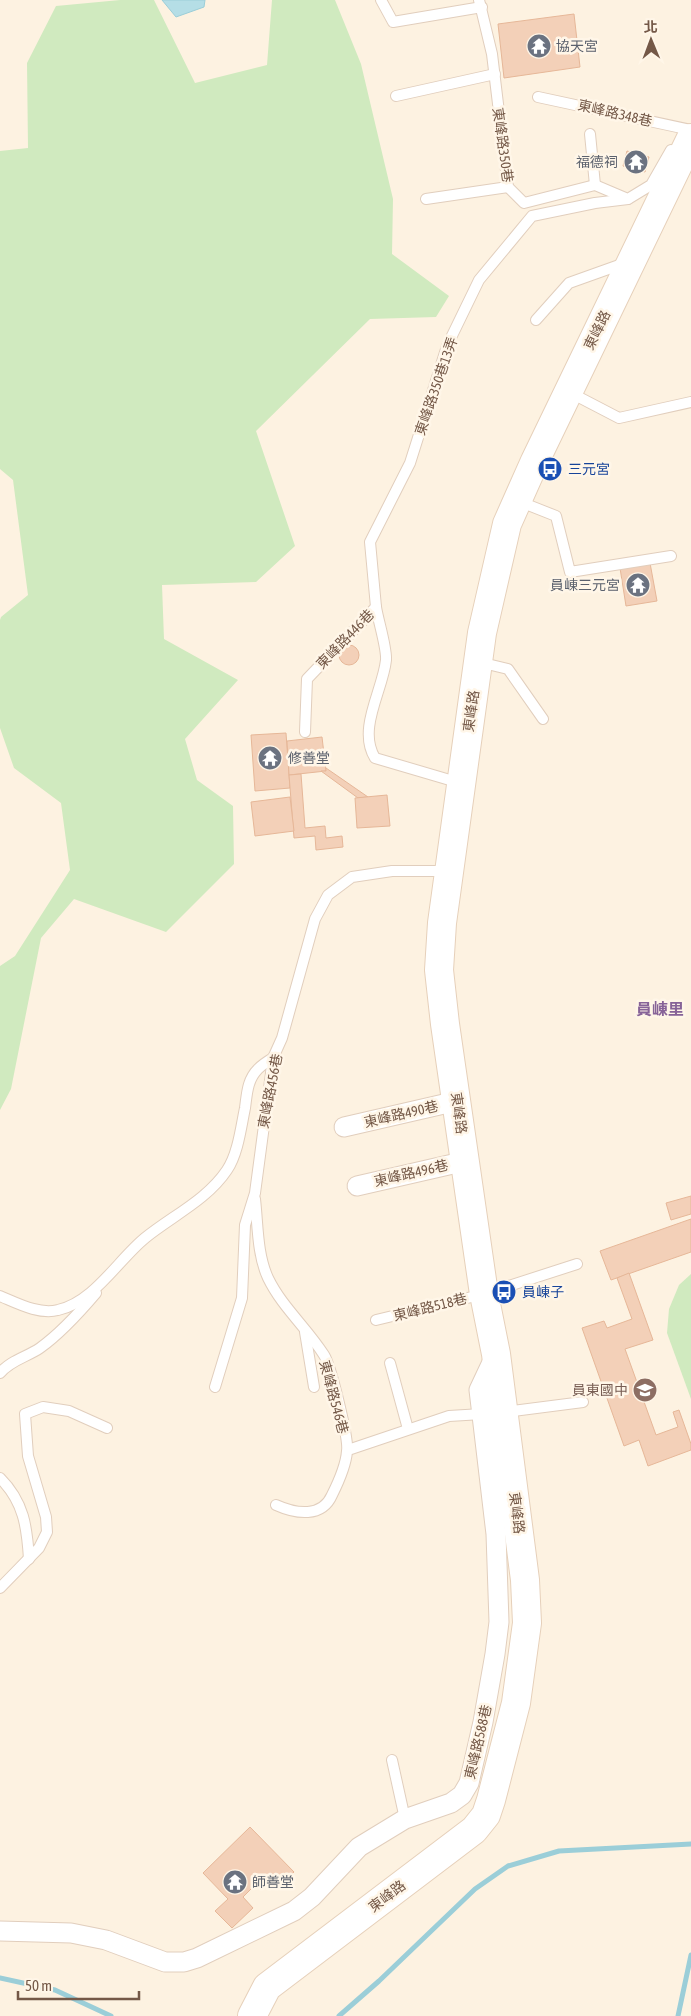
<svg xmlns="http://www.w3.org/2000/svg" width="691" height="2016" font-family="'Asap Condensed','Noto Sans TC',sans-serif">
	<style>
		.green { fill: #d0eabf }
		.water { fill: #b5dee6; stroke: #9bced8 }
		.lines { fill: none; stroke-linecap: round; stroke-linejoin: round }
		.stream { stroke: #9bced8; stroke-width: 5 }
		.building { fill: #f3d0b8; stroke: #e6b798 }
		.service-casing { stroke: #e1cebd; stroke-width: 12 }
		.minor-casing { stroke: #e1cebd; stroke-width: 21 }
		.secondary-casing { stroke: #e6d0ba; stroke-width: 30 }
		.service { stroke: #fff; stroke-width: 10 }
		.minor { stroke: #fff; stroke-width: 19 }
		.secondary { stroke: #fff; stroke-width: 28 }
		.labels { text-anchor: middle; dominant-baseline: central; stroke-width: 5; stroke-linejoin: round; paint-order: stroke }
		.worship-label { font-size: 14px; fill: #5b616d; stroke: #fff6e8; text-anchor: start }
		.street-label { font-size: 14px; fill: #745847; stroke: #fff6e8 }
		.transit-label { font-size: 14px; fill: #164399; stroke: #fff6e8; text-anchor: start }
		.education-label { font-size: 14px; fill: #785e54; stroke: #fff6e8; text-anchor: end }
		.quarter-label { font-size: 16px; font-weight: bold; fill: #876398; stroke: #fff6e8 }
	</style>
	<rect width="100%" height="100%" fill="#fdf2e1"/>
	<g class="green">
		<polygon points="120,0 154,0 195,83 267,65 272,0 335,0 361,64 393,199 392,254 449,296 436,317 370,319 256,431 295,546 256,582 162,585 164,639 238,680 185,739 197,780 233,806 234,864 166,932 74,899 41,938 11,1089 0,1110 0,966 15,956 70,870 61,803 14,768 0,728 0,620 1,617 28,595 13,480 0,469 0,151 28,148 27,63 56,6"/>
		<polygon points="691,1274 691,1399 667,1333 669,1309 679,1285"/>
	</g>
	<polygon class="water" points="162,0 205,0 204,7 176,17"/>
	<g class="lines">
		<g class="stream">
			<polyline points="0,1978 55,1990 111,2016"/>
			<polyline points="339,2016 379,1981 475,1889 508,1866 559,1851 691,1844"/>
			<polyline points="678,2016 691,1955"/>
		</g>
	</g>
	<g class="building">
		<polygon points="574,14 580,67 504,78 498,24"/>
		<polygon points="627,151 649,157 645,172 623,166"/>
		<polygon points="650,563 657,601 626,606 620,568"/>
		<circle cx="349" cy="655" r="10"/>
		<polygon points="286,733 290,788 255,791 251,735"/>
		<polygon points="322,737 326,771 289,775 287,741"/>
		<polygon points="326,768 368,797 358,798 321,771 326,771"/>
		<polygon points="301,774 305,828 325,826 326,838 342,836 343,847 316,850 315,836 294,838 289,775"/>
		<polygon points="387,795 390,826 357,828 355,798"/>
		<polygon points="290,797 294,831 255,836 251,802"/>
		<polygon points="691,1196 691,1214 671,1220 666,1203"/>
		<polygon points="691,1219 691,1252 611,1280 600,1251"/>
		<polygon points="629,1273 653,1340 625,1349 656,1435 678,1427 673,1412 679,1410 691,1444 691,1450 648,1466 639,1440 624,1446 582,1328 604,1321 607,1328 632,1319 617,1278"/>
		<polygon points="250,1827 294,1872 277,1889 264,1876 243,1897 253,1908 232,1928 215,1911 228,1899 203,1873"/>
	</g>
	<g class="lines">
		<defs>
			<g id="service">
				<polyline points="381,0 393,22 482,7"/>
				<polyline points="479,0 492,54 508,187 524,203 595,185 628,199 651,185 671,150"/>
				<polyline points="396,96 495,74"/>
				<polyline points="538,97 691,130"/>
				<polyline points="590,134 595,185"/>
				<polyline points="426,199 508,187"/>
				<polyline points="536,320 569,283 625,263"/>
				<polyline points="569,392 619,418 691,402"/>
				<polyline points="518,501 556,516 570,572 671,556"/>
				<polyline points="376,607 370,542 410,463 447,346 479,280 532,216 595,203 628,199"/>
				<polyline points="479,662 508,669 543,719"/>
				<path d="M305 732 307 679 376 607C378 620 387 648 386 660 383 690 357 729 375 758L460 783"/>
				<path d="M255 1199C258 1225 257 1254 268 1278 282 1307 307 1328 324 1355 331 1366 349 1439 347 1451 346 1466 339 1481 332 1495 322 1518 296 1514 276 1505"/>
				<path d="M0 1296C17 1303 39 1315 58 1310 94 1302 118 1260 145 1238 172 1216 207 1200 227 1170 238 1154 241 1127 245 1108 247 1094 247 1080 258 1069 262 1065 268 1061 273 1058"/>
				<polyline points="376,1320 484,1294 577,1264"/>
				<polyline points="305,1332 314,1387"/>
				<polyline points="390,1363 408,1429"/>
				<path d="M0 1373C11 1360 27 1357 40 1348 61 1333 79 1313 96 1293"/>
				<polyline points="215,1387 242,1298 245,1225 255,1193 273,1058 282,1038 315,919 328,895 352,877 392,871 448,871"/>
				<polyline points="505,1412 583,1402"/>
				<polyline points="348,1450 449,1416 482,1414"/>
				<path d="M0 1478C24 1502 27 1527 29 1559"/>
				<polyline points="0,1588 39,1548 47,1532 46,1517 28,1456 25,1414 43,1407 69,1411 107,1428"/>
				<polyline points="392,1760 405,1819"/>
			</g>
			<g id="minor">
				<polyline points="344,1127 457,1101"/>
				<polyline points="357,1186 466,1161"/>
				<polyline points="0,1931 71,1933 106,1940 165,1962 184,1962 197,1958 294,1911 312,1897 359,1847 405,1819 451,1803 462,1795 469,1783 483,1722 495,1654 499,1622 496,1534 479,1390 495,1356"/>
			</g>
			<polyline id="secondary" points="252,2016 267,1987 474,1830 486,1815 491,1800 516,1703 527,1623 525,1580 496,1354 484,1294 445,1024 439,970 442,923 482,633 507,524 535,461 691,138"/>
		</defs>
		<use href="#service" class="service-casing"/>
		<use href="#minor" class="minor-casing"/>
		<use href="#secondary" class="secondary-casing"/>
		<use href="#service" class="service"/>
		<use href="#minor" class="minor"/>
		<use href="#secondary" class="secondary"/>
	</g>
	<defs>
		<symbol id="temple-disc" viewBox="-11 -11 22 22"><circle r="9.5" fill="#6b7280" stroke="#fff6e8"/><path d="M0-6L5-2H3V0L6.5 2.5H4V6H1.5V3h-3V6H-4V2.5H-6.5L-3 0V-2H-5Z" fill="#fff"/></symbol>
		<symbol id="bus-disc" viewBox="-11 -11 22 22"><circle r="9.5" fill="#1a4fb4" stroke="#fff6e8"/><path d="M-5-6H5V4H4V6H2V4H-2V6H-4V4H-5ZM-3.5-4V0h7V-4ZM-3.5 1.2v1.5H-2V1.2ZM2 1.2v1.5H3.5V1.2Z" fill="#fff"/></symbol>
		<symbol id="school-disc" viewBox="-11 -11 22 22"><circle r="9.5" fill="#8d6e63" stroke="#fff6e8"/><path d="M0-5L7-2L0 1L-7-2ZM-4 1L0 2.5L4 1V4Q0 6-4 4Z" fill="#fff"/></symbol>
	</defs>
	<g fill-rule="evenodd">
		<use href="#temple-disc" x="525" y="32" width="28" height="28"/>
		<use href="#temple-disc" x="622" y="148" width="28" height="28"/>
		<use href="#bus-disc" x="536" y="455" width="28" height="28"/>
		<use href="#temple-disc" x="624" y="571" width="28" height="28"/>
		<use href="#temple-disc" x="256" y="744" width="28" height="28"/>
		<use href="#bus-disc" x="490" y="1278" width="28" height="28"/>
		<use href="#school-disc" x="631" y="1376" width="28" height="28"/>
		<use href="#temple-disc" x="221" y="1868" width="28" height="28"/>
	</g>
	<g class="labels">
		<g class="worship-label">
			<text x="556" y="46">協天宮</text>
			<text x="618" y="162" text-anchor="end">福德祠</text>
			<text x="620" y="585" text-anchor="end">員崠三元宮</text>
			<text x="288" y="758">修善堂</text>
			<text x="252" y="1882">師善堂</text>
		</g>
		<g class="street-label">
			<text transform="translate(615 113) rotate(13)">東峰路348巷</text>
			<text transform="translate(503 145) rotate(82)">東峰路350巷</text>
			<text transform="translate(597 330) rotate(-64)">東峰路</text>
			<text transform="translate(436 386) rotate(-71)">東峰路350巷13弄</text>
			<text transform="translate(345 639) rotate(-46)">東峰路446巷</text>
			<text transform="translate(471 711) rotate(-82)">東峰路</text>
			<text transform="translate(270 1091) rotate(-79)">東峰路456巷</text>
			<text transform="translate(459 1113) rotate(82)">東峰路</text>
			<text transform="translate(401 1114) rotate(-13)">東峰路490巷</text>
			<text transform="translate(411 1173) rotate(-13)">東峰路496巷</text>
			<text transform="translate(430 1307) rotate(-14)">東峰路518巷</text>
			<text transform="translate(334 1397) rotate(75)">東峰路546巷</text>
			<text transform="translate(517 1513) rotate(83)">東峰路</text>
			<text transform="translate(478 1742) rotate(-77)">東峰路588巷</text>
			<text transform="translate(387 1896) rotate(-37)">東峰路</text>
		</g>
		<g class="transit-label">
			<text x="568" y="469">三元宮</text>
			<text x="522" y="1292">員崠子</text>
		</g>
		<g class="education-label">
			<text x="628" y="1390">員東國中</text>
		</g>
		<g class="quarter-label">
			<text x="660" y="1009">員崠里</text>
		</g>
	</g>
	<g transform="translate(651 40) rotate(359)" stroke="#fff6e8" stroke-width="4" paint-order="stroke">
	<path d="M0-4L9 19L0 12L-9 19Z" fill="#745847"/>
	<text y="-8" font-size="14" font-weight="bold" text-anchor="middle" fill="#745847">北</text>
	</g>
	<path d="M18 1991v8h121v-8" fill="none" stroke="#745847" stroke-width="2.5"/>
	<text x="25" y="1991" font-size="15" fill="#745847" stroke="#fff6e8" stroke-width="4" paint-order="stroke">50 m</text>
</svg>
